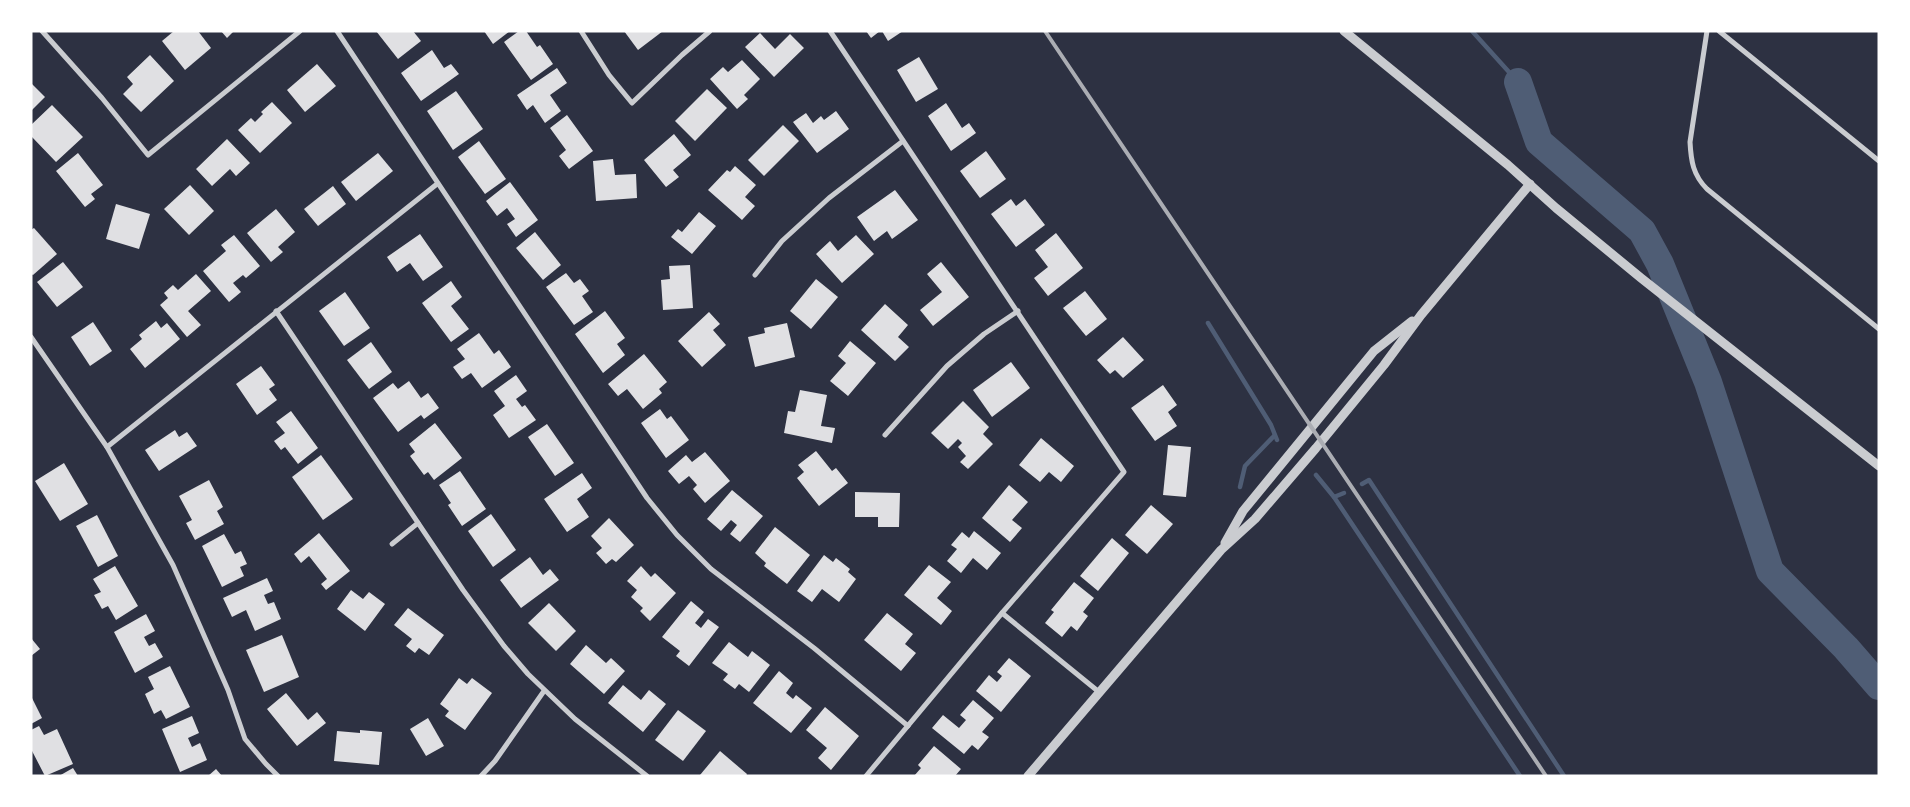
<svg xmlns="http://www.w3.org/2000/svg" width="1910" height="807" font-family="Inter,sans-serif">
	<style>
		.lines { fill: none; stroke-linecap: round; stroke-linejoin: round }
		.stream { stroke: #4f5d75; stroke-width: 4.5 }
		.river { stroke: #4f5d75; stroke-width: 28 }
		.building { fill: #e0e0e3 }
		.minor { stroke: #caccd0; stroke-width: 5 }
		.tertiary { stroke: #caccd0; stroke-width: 9 }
		.rail { stroke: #abadb3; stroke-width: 4 }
	</style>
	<rect width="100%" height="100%" fill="#2d3142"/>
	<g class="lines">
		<g class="stream">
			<polyline points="1472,31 1518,82"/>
			<polyline points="1208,323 1271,425 1277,440"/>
			<polyline points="1316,475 1334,497 1520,776"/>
			<polyline points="1362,484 1369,480 1564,776"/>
			<polyline points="1240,487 1245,466 1274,436"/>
			<polyline points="1334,497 1344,493"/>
		</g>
		<polyline class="river" points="1518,82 1539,142 1642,231 1660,264 1708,382 1770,571 1846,648 1879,686"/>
	</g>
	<g class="building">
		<polygon points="174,31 198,31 211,48 185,70 162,41"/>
		<polygon points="221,31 234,31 227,38"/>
		<polygon points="376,31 413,31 421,41 398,59"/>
		<polygon points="484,31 510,31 493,44"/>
		<polygon points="519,31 526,31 537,47 540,45 553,64 531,80 504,42"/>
		<polygon points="624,31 663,31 638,50"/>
		<polygon points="866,31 880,31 871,38"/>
		<polygon points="882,31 903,31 888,41"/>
		<polygon points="760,33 775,49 790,34 804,48 774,77 745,47"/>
		<polygon points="432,50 444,68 451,64 459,74 421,101 401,73"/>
		<polygon points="150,55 174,81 141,112 123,94 133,84 127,77"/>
		<polygon points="919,57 938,89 916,102 897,70"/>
		<polygon points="742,60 760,79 744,95 748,99 737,109 710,79 723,67 728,72"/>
		<polygon points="317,64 336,86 305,112 287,90"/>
		<polygon points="557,68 567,83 550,95 561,111 545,123 533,105 527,110 517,95"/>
		<polygon points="31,83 45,97 31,111"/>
		<polygon points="707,89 727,108 695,141 675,121"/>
		<polygon points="456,91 483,129 453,150 427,111"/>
		<polygon points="272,102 292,123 260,153 238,130 251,118 255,122 263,114 261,112"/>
		<polygon points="946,103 962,128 969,123 976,133 951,151 928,116"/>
		<polygon points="52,105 83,137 56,162 32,137 31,138 31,125"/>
		<polygon points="836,111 849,129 817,153 793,122 806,113 813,123 821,116 824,120"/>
		<polygon points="567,115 593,151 569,169 559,156 566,150 550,128"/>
		<polygon points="783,125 799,141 764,176 748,160"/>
		<polygon points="674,134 691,155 673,170 679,177 666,187 644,160"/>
		<polygon points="227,139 250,163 236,176 230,169 212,186 196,169"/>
		<polygon points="479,141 506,179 485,194 458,157"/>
		<polygon points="986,151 1006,179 980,198 960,171"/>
		<polygon points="78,153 103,185 91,194 95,199 85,207 56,171"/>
		<polygon points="378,153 393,171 356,201 341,182"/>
		<polygon points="613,159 615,175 636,174 637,198 596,201 593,161"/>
		<polygon points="735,166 756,185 745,197 755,206 742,220 708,190 727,170 730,172"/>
		<polygon points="510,182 538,220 516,237 507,224 515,219 507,208 497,216 486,201"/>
		<polygon points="190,185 214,211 189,235 164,209"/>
		<polygon points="333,186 346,204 318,226 304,209"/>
		<polygon points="895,190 918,220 892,239 887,231 874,241 857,217"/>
		<polygon points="1011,199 1016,206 1025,199 1045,225 1016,247 991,214"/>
		<polygon points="116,204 150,214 139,249 106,239"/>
		<polygon points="276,209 295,232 278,247 283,252 271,262 247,233"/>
		<polygon points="699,212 716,226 692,254 671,237 678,229 682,232"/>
		<polygon points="34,228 57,254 33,275 31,274 31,230"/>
		<polygon points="535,232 561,265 543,280 516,248"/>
		<polygon points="1056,233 1083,268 1048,296 1034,278 1048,267 1035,250"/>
		<polygon points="420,234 443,267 423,281 410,263 397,272 387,257"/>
		<polygon points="234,235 260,266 246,278 243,275 233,283 241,292 229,302 203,271 226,251 221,245"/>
		<polygon points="856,235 874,254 842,283 816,254 830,241 838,251"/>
		<polygon points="63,262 83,287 57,307 37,282"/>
		<polygon points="941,262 969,297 933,326 920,310 942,292 927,274"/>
		<polygon points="690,265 693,308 663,310 661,280 670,279 669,266"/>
		<polygon points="566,273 574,283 580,279 589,291 582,296 593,312 574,325 546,287"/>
		<polygon points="196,274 211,291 188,311 201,325 187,337 160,305 168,298 164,293 173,285 178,290"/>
		<polygon points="816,279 838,297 811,329 790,311"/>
		<polygon points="451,281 462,297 451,306 469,329 451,342 422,303"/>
		<polygon points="1085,291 1107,319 1086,336 1063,308"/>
		<polygon points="345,292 370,328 344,346 319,311"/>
		<polygon points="885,304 908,325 898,337 909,347 895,361 861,330"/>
		<polygon points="605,311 625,338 617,344 625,355 603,373 575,334"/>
		<polygon points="709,312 720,324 713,330 726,345 702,367 678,341"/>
		<polygon points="156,321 161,328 167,323 180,339 145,368 130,349 142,339 139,335"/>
		<polygon points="93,322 112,351 90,366 71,337"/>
		<polygon points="787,323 795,357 755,367 748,337 765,333 764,328"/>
		<polygon points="479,333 494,354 499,350 511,367 482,388 471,373 462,379 453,367 465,359 457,349"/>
		<polygon points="1123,337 1144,360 1123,378 1115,370 1110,374 1097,360"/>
		<polygon points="850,341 876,363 848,396 830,381 846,363 838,356"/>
		<polygon points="371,342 392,372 369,389 347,360"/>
		<polygon points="644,354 667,382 659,389 662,393 643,409 627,389 618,396 608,384"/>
		<polygon points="1011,362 1030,388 992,417 973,390"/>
		<polygon points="261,366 275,385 269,389 277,400 257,415 236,384"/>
		<polygon points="516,375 527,391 516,399 522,407 525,405 536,420 509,438 493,415 505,406 494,391"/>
		<polygon points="409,381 421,398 428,393 439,408 424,419 421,415 398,432 373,398 393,383 398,389"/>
		<polygon points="1163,385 1177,405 1168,412 1177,426 1155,441 1131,408"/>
		<polygon points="800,390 827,395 821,426 835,428 832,443 784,433 788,411 795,412"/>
		<polygon points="963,401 989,427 983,434 993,444 968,469 960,462 966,456 958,447 962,443 958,439 948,449 931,433"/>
		<polygon points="660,409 667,419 671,416 689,440 666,458 641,423"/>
		<polygon points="291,411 318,448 298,464 285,447 281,450 274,441 285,433 276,422"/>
		<polygon points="435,423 462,458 434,480 428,472 424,475 410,456 415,452 409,444"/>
		<polygon points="547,424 574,463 555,476 528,437"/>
		<polygon points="175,430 179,437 187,432 197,446 159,471 145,450"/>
		<polygon points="1041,438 1074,466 1061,482 1049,472 1040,482 1019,465"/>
		<polygon points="1168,445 1191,447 1186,497 1163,495"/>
		<polygon points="816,451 832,471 836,468 848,483 819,506 797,478 804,472 798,465"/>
		<polygon points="705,452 730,481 705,503 693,489 697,485 689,476 679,484 668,471 686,455 692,462"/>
		<polygon points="321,455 353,499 323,520 292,477"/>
		<polygon points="64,463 88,504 60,521 35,481"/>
		<polygon points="460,471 486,509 462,526 448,505 451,503 439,485"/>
		<polygon points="582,473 592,488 577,499 589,517 567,532 544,499"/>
		<polygon points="209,480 223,507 217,511 224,524 195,540 186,523 192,520 179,496"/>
		<polygon points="1009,485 1028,502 1012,520 1022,528 1010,542 982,518"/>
		<polygon points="732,490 763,516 740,542 730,534 737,525 731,520 721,531 707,519"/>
		<polygon points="855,492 900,493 899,527 878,527 878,517 855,517"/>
		<polygon points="1151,505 1173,524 1147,554 1125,535"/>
		<polygon points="491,514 516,550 493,567 468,531"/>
		<polygon points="97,515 118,556 98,567 76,526"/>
		<polygon points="609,518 634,545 616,562 612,559 606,564 596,553 602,548 591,536"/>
		<polygon points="775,527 810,555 787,584 764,566 766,563 755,553"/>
		<polygon points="974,531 1001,553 987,570 973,558 961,573 947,561 957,549 951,545 962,532 969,538"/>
		<polygon points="319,533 350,571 326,590 321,584 327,579 309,556 301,563 294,554"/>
		<polygon points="224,534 235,554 241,551 247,564 240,567 244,576 222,587 202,546"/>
		<polygon points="1112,538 1129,553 1098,591 1080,576"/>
		<polygon points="824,555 833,562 836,558 850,569 848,572 856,579 839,602 822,589 812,602 797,591"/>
		<polygon points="530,557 543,575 550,569 559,580 521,608 500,580"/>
		<polygon points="929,565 951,582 937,598 952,611 941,625 904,595"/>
		<polygon points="115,566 138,606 116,620 108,606 102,609 94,595 101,592 93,579"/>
		<polygon points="641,566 651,577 655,573 676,593 650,621 640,611 643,608 631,597 637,590 627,581"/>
		<polygon points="267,578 273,591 264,595 268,604 274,602 281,619 255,631 246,610 232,617 223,598"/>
		<polygon points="1074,582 1094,598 1083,612 1088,616 1077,631 1071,626 1062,637 1045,623 1054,612 1051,610"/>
		<polygon points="351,590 363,599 369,592 385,604 365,631 337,609"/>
		<polygon points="691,601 704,612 695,623 701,628 708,619 719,627 689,666 676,656 680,651 662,637"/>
		<polygon points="549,603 576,631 556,651 528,623"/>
		<polygon points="408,608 444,635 429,655 419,648 415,653 406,646 412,639 394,625"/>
		<polygon points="887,613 913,634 905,644 916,653 901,671 864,640"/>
		<polygon points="146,614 155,631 144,637 149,646 155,643 163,657 135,673 114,632"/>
		<polygon points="282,635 299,677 264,692 246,650"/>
		<polygon points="31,638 40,649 31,656"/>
		<polygon points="729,642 748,657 752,651 770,665 749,692 739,684 735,689 723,680 728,674 712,663"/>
		<polygon points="586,645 606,663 611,658 625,671 604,694 570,664"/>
		<polygon points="1009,658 1031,676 1001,712 976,691 989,675 997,682 1002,676 997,672"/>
		<polygon points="170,666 190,707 166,719 161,710 154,714 145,694 154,689 148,677"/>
		<polygon points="779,671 793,683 786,693 793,699 796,695 812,708 791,733 753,703"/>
		<polygon points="459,678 467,684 472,678 492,693 465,730 445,716 449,711 440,704"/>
		<polygon points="623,685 641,700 649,690 666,704 643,732 608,703"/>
		<polygon points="286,693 308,720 317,712 326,723 297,746 267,709"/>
		<polygon points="31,696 42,718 31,724"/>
		<polygon points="973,700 994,718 982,732 989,737 978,750 972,745 964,754 932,728 943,715 959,728 966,720 960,715"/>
		<polygon points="825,707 859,736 831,770 818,758 827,748 806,730"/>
		<polygon points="678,710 706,731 683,761 655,740"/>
		<polygon points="192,716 199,733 188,738 192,747 200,743 207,760 180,772 162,729"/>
		<polygon points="428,718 444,746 426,756 410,729"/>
		<polygon points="39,726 44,735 57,729 73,764 45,776 31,749 31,730"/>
		<polygon points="360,730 382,732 379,765 334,761 337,731 360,733"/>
		<polygon points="934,746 961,769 955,776 914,776 921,768 918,765"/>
		<polygon points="720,751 747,774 746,776 700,775"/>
		<polygon points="73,768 78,776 59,776"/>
		<polygon points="216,769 222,776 208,776"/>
	</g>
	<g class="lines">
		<g class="minor">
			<polyline points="42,31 102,98 148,155 300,31"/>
			<polyline points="337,31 647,498 677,535 711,569 814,648 908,726"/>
			<polyline points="581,31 609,75 632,103 682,55 710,31"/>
			<polyline points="830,31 1124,472 1002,613 866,776"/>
			<path d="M1707 31 1690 142C1691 161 1693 175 1707 189L1879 329"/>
			<polyline points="1719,31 1879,161"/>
			<polyline points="755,275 782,241 829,198 903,141"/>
			<polyline points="276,311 463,590 504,646 528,674 575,719 647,776"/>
			<polyline points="31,337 107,447 173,565 228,690 245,739 266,764 278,776"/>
			<polyline points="885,435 947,366 984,334 1018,311"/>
			<polyline points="107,447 437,184"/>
			<polyline points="392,544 418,523"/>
			<polyline points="1002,613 1099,692"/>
			<polyline points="481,776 495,761 544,691"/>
		</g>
		<g class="tertiary">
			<polyline points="1344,31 1508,165 1556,208 1641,278 1879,466"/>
			<polyline points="1225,543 1243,511 1374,351 1412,321"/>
			<polyline points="1028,776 1221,550 1255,519 1316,448 1384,365 1421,315 1530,184"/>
		</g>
		<polyline class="rail" points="1045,31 1546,776"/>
	</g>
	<rect width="1910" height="807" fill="none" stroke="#ffffff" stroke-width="65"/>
</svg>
